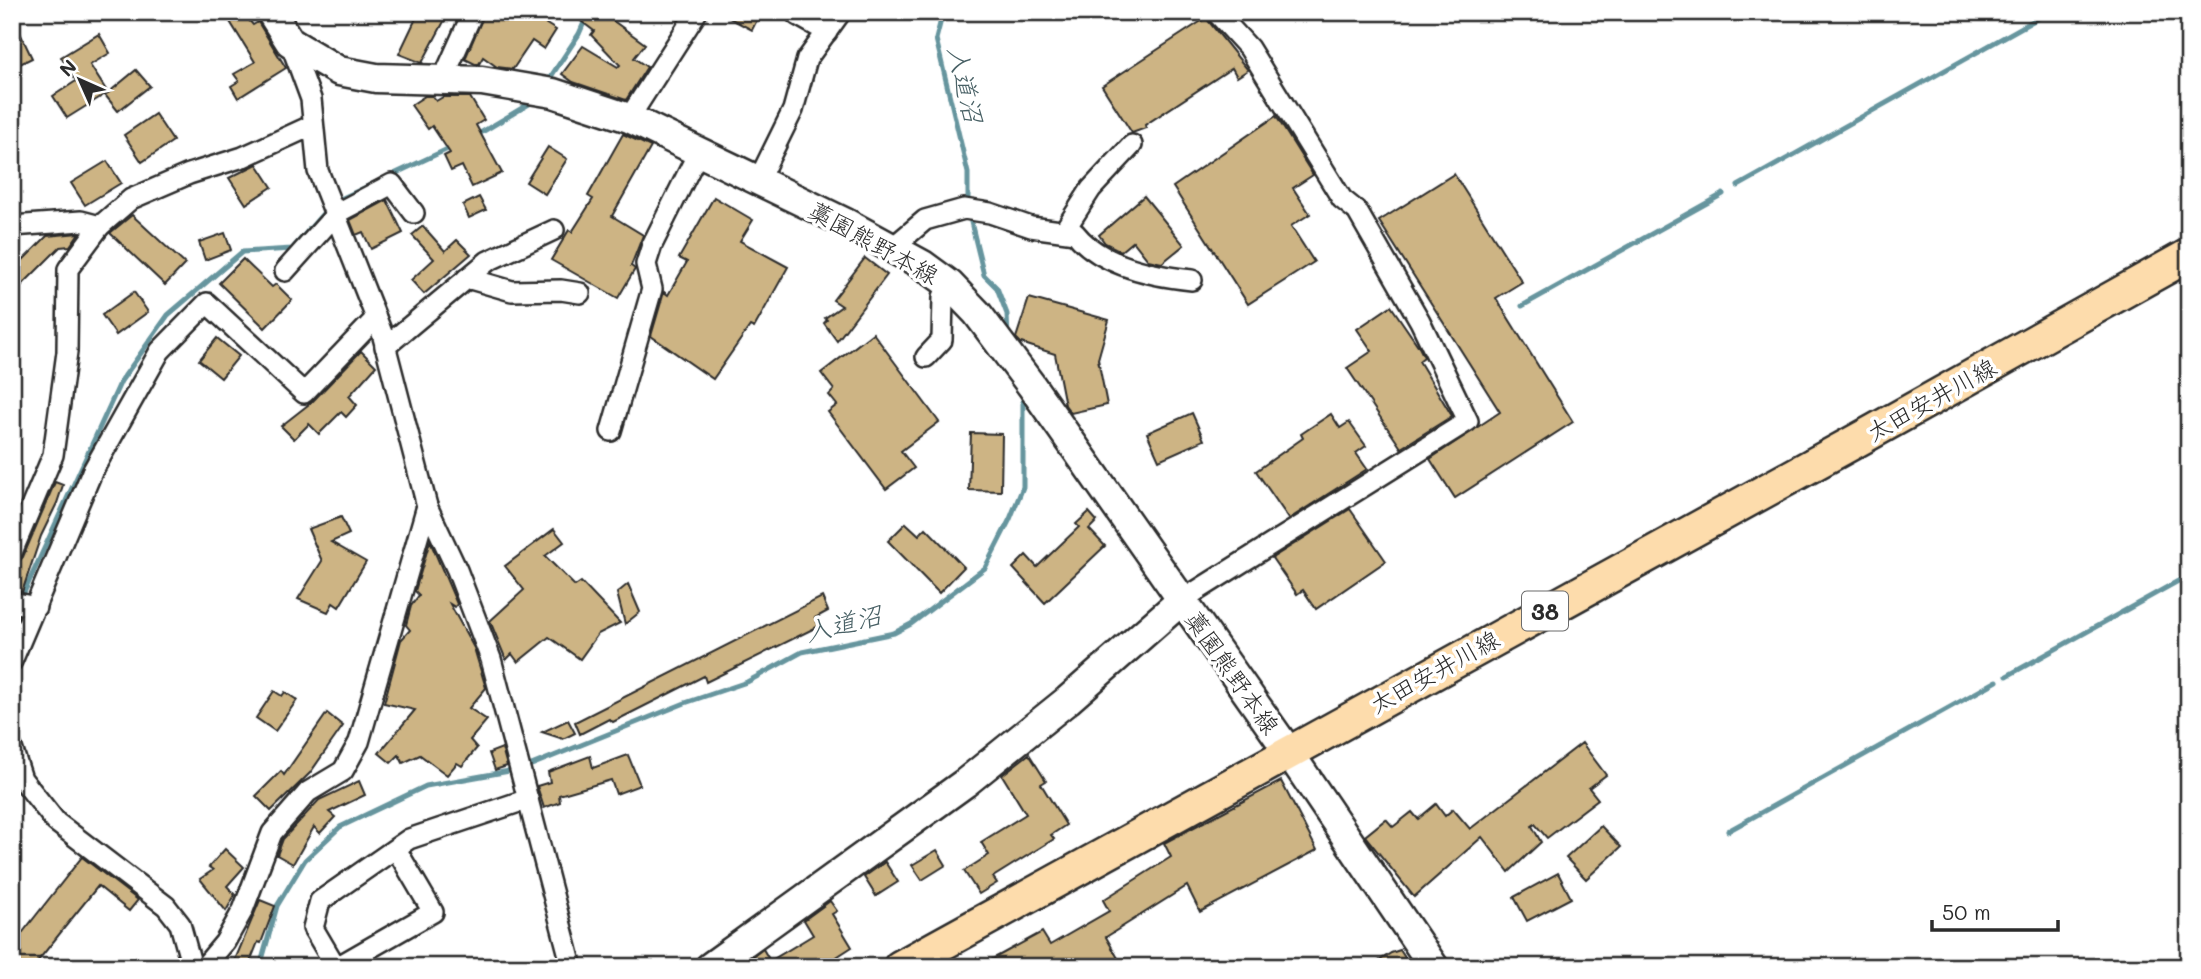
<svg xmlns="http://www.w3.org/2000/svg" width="2201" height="979" font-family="Mali,'Klee One',sans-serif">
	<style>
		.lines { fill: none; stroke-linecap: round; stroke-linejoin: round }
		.stream { stroke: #66959e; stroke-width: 5 }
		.building { fill: #cdb484; stroke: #2b2b2b; stroke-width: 2 }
		.street-casing { stroke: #2b2b2b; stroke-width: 24 }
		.secondary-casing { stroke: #2b2b2b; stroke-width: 33 }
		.primary-casing { stroke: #2b2b2b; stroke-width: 37 }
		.street { stroke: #fff; stroke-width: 19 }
		.secondary { stroke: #fff; stroke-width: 28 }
		.primary { stroke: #fddcac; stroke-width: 32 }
		.labels { text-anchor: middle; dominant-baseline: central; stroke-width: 7; stroke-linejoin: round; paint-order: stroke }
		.shield { fill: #fff; stroke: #6b6b6b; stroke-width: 2 }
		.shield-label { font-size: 23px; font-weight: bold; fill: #2b2b2b }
		.street-label { font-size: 24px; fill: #2b2b2b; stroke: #fff }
		.water-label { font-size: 26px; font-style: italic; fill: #486065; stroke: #fff }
	</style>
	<rect width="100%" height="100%" fill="#fff"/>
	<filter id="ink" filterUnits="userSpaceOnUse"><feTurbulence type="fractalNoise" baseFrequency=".0143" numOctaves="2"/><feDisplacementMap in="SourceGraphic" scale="14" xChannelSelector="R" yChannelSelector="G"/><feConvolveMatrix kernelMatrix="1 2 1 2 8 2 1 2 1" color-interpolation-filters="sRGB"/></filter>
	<g filter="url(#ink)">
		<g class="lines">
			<g class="stream">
				<polyline points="943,12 936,39 968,173 968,205"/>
				<polyline points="546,84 579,34 586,18"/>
				<polyline points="477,135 534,101"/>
				<polyline points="1738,186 2049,12"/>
				<polyline points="334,202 452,147"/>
				<polyline points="969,214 984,275 997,288 1007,314 1008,339"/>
				<polyline points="1522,306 1723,194"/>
				<polyline points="21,599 121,381 168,315 242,252 292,249 327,209"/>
				<polyline points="2007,676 2189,575"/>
				<polyline points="524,768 685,703 747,682 802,652 894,633 911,624 985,568 1010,519 1023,487 1023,394"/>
				<polyline points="1728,831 1997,681"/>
				<polyline points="260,967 277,906 305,860 340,827 426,786 515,770"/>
			</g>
		</g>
		<g class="building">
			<polygon points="242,12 253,25 258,22 286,68 238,98 231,86 239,81 234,74 255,62 229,20"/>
			<polygon points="419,12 449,12 422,63 399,54"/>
			<polygon points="485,12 527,12 556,30 544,49 532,41 513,69 497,67 483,57 479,64 475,64 465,59"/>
			<polygon points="569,12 601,12 645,44 634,58 647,67 626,100 573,82 562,74 583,46 618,67 620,65 591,35 594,31"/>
			<polygon points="718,12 761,12 752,30"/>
			<polygon points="12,16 32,58 12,68"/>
			<polygon points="1206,18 1248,70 1237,77 1232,68 1145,125 1146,128 1132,133 1102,86"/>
			<polygon points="99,34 110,53 90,65 108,93 136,70 150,86 118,111 105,95 107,93 67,118 53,96 76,81 61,57"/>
			<polygon points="425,96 432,96 436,101 443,97 470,97 484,120 476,125 502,173 472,187 462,166 451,171 444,156 450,153 432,126 428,129 411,105"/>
			<polygon points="155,114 173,141 142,162 124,135"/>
			<polygon points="1276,116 1313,175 1293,188 1310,214 1291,226 1314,262 1248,304 1173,187"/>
			<polygon points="623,134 651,147 612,216 643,235 631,266 635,269 618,298 551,260 569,230 572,232 593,199 588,196"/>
			<polygon points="548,147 567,159 545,194 526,182"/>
			<polygon points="107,161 121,183 85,205 71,183"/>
			<polygon points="257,164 272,187 246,204 229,178"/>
			<polygon points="1454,174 1522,282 1496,298 1573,422 1455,498 1430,459 1500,412 1379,221"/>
			<polygon points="1144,196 1184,245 1162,263 1148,260 1133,241 1121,251 1105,243 1099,235"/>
			<polygon points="479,197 486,210 469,218 463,205"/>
			<polygon points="714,197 753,220 740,241 788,267 754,328 750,326 713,379 651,336 664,292 668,295 687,262 679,258"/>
			<polygon points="387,200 403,233 371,249 363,232 356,235 350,220"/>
			<polygon points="132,215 185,264 165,285 110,233"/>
			<polygon points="423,226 445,251 457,240 471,254 424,294 411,280 434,259 412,235"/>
			<polygon points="79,233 70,246 60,247 12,295 12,271 47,236"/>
			<polygon points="225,233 231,250 205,260 199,242"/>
			<polygon points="865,258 887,275 837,341 824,323 827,320 825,318 842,306 833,300"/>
			<polygon points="243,259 272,287 276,284 292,300 265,328 219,283"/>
			<polygon points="134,292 148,312 116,335 102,315"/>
			<polygon points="1029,298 1109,320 1098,359 1107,405 1071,413 1065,405 1055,354 1021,343 1016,338"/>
			<polygon points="1391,306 1419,347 1424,357 1419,361 1452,416 1401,448 1347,368 1372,351 1357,329"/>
			<polygon points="873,333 939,422 901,451 914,468 886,489 828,412 837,405 829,395 834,390 821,373"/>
			<polygon points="217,338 239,356 221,378 199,360"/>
			<polygon points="361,351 376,366 349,396 357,405 346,417 341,412 319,434 309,424 294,439 281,426 313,401"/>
			<polygon points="1192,413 1204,440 1159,460 1147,433"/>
			<polygon points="1331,414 1340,428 1349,422 1366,446 1356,453 1367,469 1289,519 1256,471 1303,438 1301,434"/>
			<polygon points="971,433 1002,434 1001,491 969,490"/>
			<polygon points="55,482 63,485 57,503 41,536 22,592 12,590 17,563 23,557"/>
			<polygon points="1350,509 1386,561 1316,609 1303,590 1297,594 1272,558"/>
			<polygon points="1089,512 1097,521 1089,529 1105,546 1045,603 1013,568 1026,555 1037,567 1079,527 1076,524"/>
			<polygon points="341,517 349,534 331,542 366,562 339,607 333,603 328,612 298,599 322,561 308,529"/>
			<polygon points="906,523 919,535 926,528 964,567 939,593 888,541"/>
			<polygon points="554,529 564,542 545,556 575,586 581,582 620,623 598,634 580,659 549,637 518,662 512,654 506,660 490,621 524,590 505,566"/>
			<polygon points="430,541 457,604 455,607 450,604 474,648 486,688 469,708 487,720 470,740 477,748 462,766 457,763 447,775 420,755 403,763 399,755 391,763 379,753 415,710 384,703 401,640 410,630 406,625 411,606 419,595 415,591"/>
			<polygon points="628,584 640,612 625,624 617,593"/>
			<polygon points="822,597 828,611 815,618 819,626 706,682 704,676 613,722 609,719 580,734 575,722"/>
			<polygon points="274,691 282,696 285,692 297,700 275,731 256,718"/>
			<polygon points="327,713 343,726 310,773 271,811 256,796 281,771 284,775"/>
			<polygon points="568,720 575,733 563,739 542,732"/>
			<polygon points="1582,743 1606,775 1589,788 1598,799 1547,838 1535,824 1532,826 1541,842 1509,872 1482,837 1414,897 1365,836 1386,819 1393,827 1412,812 1418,819 1436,804 1445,816 1453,809 1470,829"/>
			<polygon points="502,748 507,766 495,770 489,753"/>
			<polygon points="1029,754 1046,781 1041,784 1066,825 1051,835 1054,839 993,877 997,883 979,894 964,871 989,855 981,842 1026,814 1002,775"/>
			<polygon points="628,755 640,785 616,794 611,780 559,795 560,802 544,808 537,786 550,782 548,772 590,756 593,768"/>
			<polygon points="359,781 365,795 329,812 335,817 320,833 314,827 293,864 277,855 283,839 319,800"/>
			<polygon points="1281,781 1317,850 1200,912 1187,886 1106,937 1123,967 978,967 1042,932 1050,945 1109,911 1103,900 1171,857 1164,843"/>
			<polygon points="1601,826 1621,847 1586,879 1566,858"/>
			<polygon points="225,849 244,867 227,886 235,895 226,911 200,879 213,870 209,867"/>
			<polygon points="937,850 946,865 922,880 912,865"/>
			<polygon points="82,857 138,900 129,911 98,886 33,967 12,967 12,946"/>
			<polygon points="885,862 898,882 876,896 864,877"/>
			<polygon points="1558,873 1571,898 1527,921 1514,897"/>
			<polygon points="260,900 275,906 261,943 258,942 248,967 232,967"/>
			<polygon points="830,901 837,911 832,914 852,947 821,967 739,967 763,949 770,961 813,935 804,920"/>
			<polygon points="1400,950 1411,967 1370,967 1391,953"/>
		</g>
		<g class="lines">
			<defs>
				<g id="street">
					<polyline points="797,15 827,32"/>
					<polyline points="290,42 311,99 318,171 382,333 427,506 457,570 491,659 572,967"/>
					<polyline points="443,79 473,12"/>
					<polyline points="629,118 697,12"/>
					<polyline points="758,181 793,110 807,59 841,12"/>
					<polyline points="12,226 81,221 100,226"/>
					<polyline points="1064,231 1091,189 1132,145"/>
					<path d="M892 248 925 220 964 209 990 213 1031 227 1075 233C1100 265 1153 276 1192 280"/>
					<polyline points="285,271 337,213 392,184 414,213"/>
					<polyline points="467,278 512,291 561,290 580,293"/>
					<polyline points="385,347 488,261 554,230"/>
					<polyline points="926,357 942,340 943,297 949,284"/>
					<polyline points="611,431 652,289 646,264 652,245 699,151"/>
					<polyline points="12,552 53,455 67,352 68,269 100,226 131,199 189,174 243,157 313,125"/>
					<polyline points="1182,600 1468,421 1420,321 1357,211 1342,199 1249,48 1216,12"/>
					<polyline points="12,602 36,607"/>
					<polyline points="12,661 92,472 160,351 207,303 304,393 376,318"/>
					<polyline points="12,748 22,779 56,822 166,906 180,924 192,967"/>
					<polyline points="204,967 225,942 243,910 272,833 308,792 343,771 359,742 427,506"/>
					<polyline points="336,967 313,928 320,901 409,839 528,799"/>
					<polyline points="337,967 433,912 396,849"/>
				</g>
				<g id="secondary">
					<polyline points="271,12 290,42 339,71 376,78 482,81 553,93 629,118 846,223 923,265 949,284 977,313 1031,385 1288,751 1434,967"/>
					<polyline points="710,967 965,783 1068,700 1182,600"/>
				</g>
				<polyline id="primary" points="900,967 1865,436 2189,255"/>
			</defs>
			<use href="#street" class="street-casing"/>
			<use href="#secondary" class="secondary-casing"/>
			<use href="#primary" class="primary-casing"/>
			<use href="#street" class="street"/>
			<use href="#secondary" class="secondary"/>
			<use href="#primary" class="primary"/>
		</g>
	</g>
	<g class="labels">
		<rect class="shield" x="1522" y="591.5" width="46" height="39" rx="5"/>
		<g class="shield-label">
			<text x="1545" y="611">38</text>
		</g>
		<g class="street-label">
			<text transform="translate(874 242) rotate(29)">藁園熊野本線</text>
			<text transform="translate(1931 399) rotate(-29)">太田安井川線</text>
			<text transform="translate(1434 671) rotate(-29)">太田安井川線</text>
			<text transform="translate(1233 672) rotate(55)">藁園熊野本線</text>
		</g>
		<g class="water-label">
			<text transform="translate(966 84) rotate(77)">入道沼</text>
			<text transform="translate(843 623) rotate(-14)">入道沼</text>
		</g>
	</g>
	<rect width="2201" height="979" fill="none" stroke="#fff" stroke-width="42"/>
	<rect x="21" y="21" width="2159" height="937" fill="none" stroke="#2b2b2b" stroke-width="2.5" filter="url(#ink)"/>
	<g transform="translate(80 80) rotate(315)" stroke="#ffffff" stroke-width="5" paint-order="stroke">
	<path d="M0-5L12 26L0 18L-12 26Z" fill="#2b2b2b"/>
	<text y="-10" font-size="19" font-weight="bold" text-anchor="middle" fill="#2b2b2b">N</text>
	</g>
	<path d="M1932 920v10h126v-10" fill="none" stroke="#2b2b2b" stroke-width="3.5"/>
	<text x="1942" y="920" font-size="21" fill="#2b2b2b" stroke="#ffffff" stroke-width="5" paint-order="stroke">50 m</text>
</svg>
